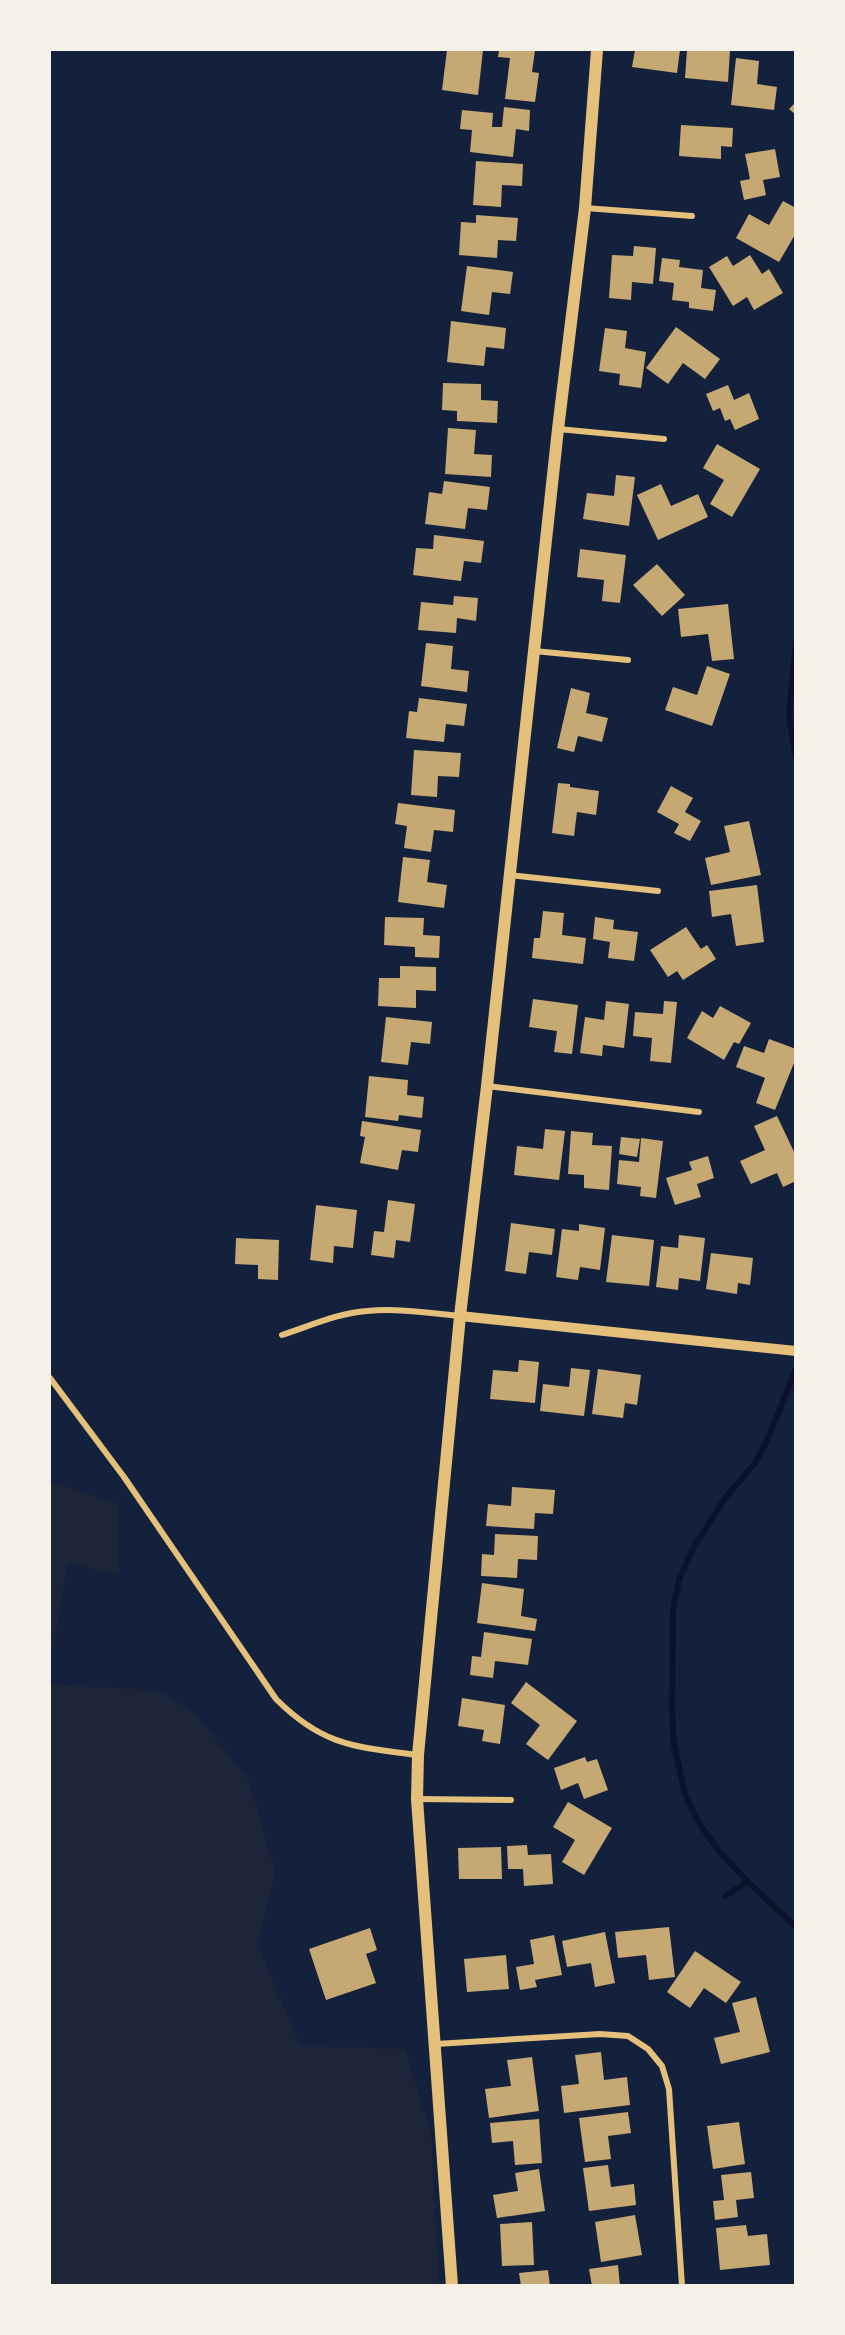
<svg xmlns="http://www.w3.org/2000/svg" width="845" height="2335" font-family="'Open Sans',sans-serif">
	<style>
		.green { fill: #1d2539 }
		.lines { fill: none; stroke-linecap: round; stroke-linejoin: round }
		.stream { stroke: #0b132b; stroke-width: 6 }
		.building { fill: #c6a872 }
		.minor { stroke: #e5c07b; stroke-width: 6 }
		.tertiary { stroke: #e5c07b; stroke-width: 10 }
		.secondary { stroke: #e5c07b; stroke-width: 12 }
	</style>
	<rect width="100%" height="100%" fill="#14213d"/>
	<g class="green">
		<polygon points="53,1482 119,1504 119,1574 68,1563 58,1620 50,1655 50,1484"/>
		<polygon points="50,1685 157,1690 196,1715 249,1781 275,1872 258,1945 300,2046 405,2049 431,2134 439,2285 50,2285"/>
	</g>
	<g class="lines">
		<g class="stream">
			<polyline points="796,641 789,716 796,758"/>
			<polyline points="796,1369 766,1443 755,1463 726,1497 695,1545 679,1579 673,1610 672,1712 674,1744 685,1794 698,1821 718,1850 748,1882 796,1927"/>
			<polyline points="725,1896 748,1882"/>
		</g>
	</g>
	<g class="building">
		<polygon points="447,50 483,50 478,95 442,90"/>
		<polygon points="499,50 535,50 532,72 539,73 535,102 505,99 510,58 498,57"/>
		<polygon points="635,50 680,50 677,73 632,67"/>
		<polygon points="687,50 730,50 728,82 685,78"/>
		<polygon points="736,58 759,61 757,84 777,87 774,110 731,105"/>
		<polygon points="796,102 796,115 789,109"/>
		<polygon points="504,107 530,110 529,131 516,129 513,157 470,152 472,130 460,129 462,110 493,113 492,127 502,127"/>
		<polygon points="681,125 733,128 732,147 721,146 721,159 679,156"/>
		<polygon points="775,149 780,177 763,180 766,195 744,200 740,181 750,179 745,154"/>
		<polygon points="476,161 523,164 522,186 502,185 501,207 473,205"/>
		<polygon points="783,201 796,208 796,233 779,262 736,238 749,214 769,225"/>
		<polygon points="476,215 518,218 516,241 498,240 497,258 459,255 461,222 476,223"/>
		<polygon points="634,246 656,248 653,284 632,282 631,300 609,298 612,255 633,256"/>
		<polygon points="750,255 762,274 769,269 783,293 754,310 747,297 733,306 709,267 727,256 733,266"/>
		<polygon points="662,258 680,260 679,267 703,270 701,288 716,290 713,311 689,308 689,302 672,300 674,283 659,281"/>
		<polygon points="467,266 513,272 510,294 492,292 489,315 461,311"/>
		<polygon points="451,321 506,328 504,349 486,347 484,366 447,362"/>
		<polygon points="676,327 720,359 705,379 683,363 668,384 646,368"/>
		<polygon points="605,328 627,331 625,348 646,352 641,388 619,385 620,374 599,371"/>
		<polygon points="443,383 481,384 481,400 498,401 497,423 457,421 457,411 442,410"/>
		<polygon points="728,385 734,400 749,393 759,419 735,430 730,419 725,421 720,408 713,411 706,394"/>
		<polygon points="448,428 476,430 474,454 492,455 491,477 445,474"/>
		<polygon points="717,444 760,469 732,517 710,504 724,480 703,468"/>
		<polygon points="616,475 635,477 629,526 583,519 587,493 614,496"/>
		<polygon points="444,481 490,487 487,510 468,508 465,529 425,524 429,492 442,494"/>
		<polygon points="661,484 671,506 698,494 708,517 658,540 637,495"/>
		<polygon points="434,535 484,541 481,563 464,561 461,581 413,575 416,548 433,549"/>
		<polygon points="580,549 626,555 620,603 602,601 604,580 577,577"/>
		<polygon points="657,564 685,595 662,616 633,585"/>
		<polygon points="454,596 478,598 476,621 457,618 456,633 418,630 421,602 453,605"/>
		<polygon points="728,604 734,659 712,661 708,634 681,637 678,609"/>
		<polygon points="426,643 453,646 451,669 469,671 467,692 421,686"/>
		<polygon points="707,666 730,674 712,726 665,710 673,687 697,695"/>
		<polygon points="571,688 590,693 586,713 608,718 602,742 578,736 574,752 557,748"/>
		<polygon points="419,698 467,704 464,726 446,724 444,742 406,738 409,711 417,712"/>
		<polygon points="414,750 461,753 459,777 438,776 437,797 411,795"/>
		<polygon points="558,783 570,784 570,787 599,791 596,815 577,812 574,836 552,833"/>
		<polygon points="671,786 693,798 685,812 701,821 690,841 674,833 679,824 657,812"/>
		<polygon points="398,803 455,810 453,832 434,830 431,852 404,848 407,826 395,824"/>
		<polygon points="749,821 761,875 711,885 705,858 730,852 724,826"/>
		<polygon points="403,857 430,860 427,882 447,885 444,908 398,902"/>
		<polygon points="757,885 764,942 736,946 731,914 712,917 709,891"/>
		<polygon points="543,911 564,913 562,935 586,938 583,964 532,958 534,938 540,938"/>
		<polygon points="385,917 424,918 423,935 440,936 439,958 415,957 415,947 384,945"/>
		<polygon points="595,917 614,920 613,929 638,932 634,961 608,958 610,942 593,939"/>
		<polygon points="686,927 701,949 707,945 716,959 683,980 677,971 668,977 650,950"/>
		<polygon points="400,966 436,967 436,991 416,990 416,1008 378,1006 379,978 400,978"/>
		<polygon points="533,999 578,1005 572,1054 554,1052 557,1031 529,1027"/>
		<polygon points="606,1001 629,1004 624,1048 603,1045 602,1056 580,1053 585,1017 604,1020"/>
		<polygon points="664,1001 677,1002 671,1063 650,1061 652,1038 633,1036 635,1012 663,1014"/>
		<polygon points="720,1006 751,1023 739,1044 734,1042 724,1060 687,1038 702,1011 713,1018"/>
		<polygon points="386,1017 432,1022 430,1044 411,1042 408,1065 381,1062"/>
		<polygon points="769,1039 796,1049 796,1058 775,1110 756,1103 765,1078 736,1067 744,1046 764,1053"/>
		<polygon points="369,1076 408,1080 407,1095 424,1097 422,1118 399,1115 398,1121 365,1117"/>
		<polygon points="777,1116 796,1156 796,1181 783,1187 777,1173 751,1184 740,1161 765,1150 754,1126"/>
		<polygon points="362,1121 421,1130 418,1152 402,1150 398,1170 360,1163 365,1137 360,1136"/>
		<polygon points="545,1129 565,1131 559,1180 514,1175 517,1146 543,1149"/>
		<polygon points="571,1131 593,1133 592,1145 612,1146 609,1190 584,1188 584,1175 568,1174"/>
		<polygon points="621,1137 640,1139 637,1157 619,1154"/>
		<polygon points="641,1138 663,1141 656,1198 640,1196 641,1187 617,1184 619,1160 639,1162"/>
		<polygon points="708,1156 714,1178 697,1184 701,1197 675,1205 666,1178 692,1170 689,1162"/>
		<polygon points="388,1200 415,1204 410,1242 396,1240 394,1258 371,1255 374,1231 384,1232"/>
		<polygon points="316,1205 357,1210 353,1248 334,1246 333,1263 310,1260"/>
		<polygon points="511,1223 555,1229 552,1255 529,1252 526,1274 505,1271"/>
		<polygon points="579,1224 605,1228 600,1270 580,1267 578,1280 556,1277 562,1229 579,1231"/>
		<polygon points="612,1235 654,1240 649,1286 606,1282"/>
		<polygon points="679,1235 705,1238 700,1281 679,1278 678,1290 656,1287 661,1246 678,1248"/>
		<polygon points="236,1238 279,1240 278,1280 258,1279 258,1265 235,1264"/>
		<polygon points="711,1253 753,1258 750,1285 738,1283 737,1294 706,1289"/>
		<polygon points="519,1360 539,1362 535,1403 490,1399 493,1370 518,1372"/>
		<polygon points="571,1368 590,1370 584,1416 540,1411 543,1384 569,1387"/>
		<polygon points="598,1369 641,1375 637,1405 625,1403 623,1418 592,1414"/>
		<polygon points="512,1487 555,1490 553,1514 535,1513 534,1529 486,1526 488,1504 511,1506"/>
		<polygon points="495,1534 538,1536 537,1560 518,1559 517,1578 481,1576 482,1554 494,1555"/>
		<polygon points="482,1583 524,1589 521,1616 537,1619 535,1631 477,1623"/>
		<polygon points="484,1632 532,1639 528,1665 495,1661 493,1678 470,1675 472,1656 481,1657"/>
		<polygon points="526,1682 577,1721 548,1760 526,1744 540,1725 511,1703"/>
		<polygon points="462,1698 505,1705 500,1744 482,1741 484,1730 458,1726"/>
		<polygon points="585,1757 587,1762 597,1759 608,1790 584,1799 578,1783 561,1790 554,1768"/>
		<polygon points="568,1802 612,1828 584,1875 562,1862 575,1840 553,1827"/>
		<polygon points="527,1845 528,1855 551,1854 553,1884 524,1886 523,1869 508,1869 507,1846"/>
		<polygon points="501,1847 502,1879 459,1879 458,1848"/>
		<polygon points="669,1927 675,1977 649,1980 646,1955 618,1958 615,1932"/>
		<polygon points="370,1928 377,1950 366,1954 376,1983 326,2000 309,1949"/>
		<polygon points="605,1932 615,1983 595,1987 591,1963 567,1967 562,1941"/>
		<polygon points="554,1935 562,1975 535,1980 537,1987 520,1990 516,1967 534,1964 530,1940"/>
		<polygon points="695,1951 741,1982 726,2003 704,1988 690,2008 667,1992"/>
		<polygon points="506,1955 509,1989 467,1992 464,1959"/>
		<polygon points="756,1997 770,2052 721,2064 714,2038 740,2032 732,2003"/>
		<polygon points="601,2052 604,2080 627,2077 630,2105 564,2113 561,2086 579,2084 575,2055"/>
		<polygon points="532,2057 539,2111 489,2118 485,2089 511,2086 507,2060"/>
		<polygon points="628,2112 631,2133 608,2136 611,2159 585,2162 579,2118"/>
		<polygon points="539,2119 542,2163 515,2165 513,2141 492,2143 490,2123"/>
		<polygon points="739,2122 745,2164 713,2169 707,2126"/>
		<polygon points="608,2165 611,2187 634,2184 636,2205 589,2211 583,2168"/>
		<polygon points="539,2169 545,2211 497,2218 493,2195 518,2191 515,2173"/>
		<polygon points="751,2172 754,2198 736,2200 738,2217 715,2220 713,2201 724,2200 721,2175"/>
		<polygon points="635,2215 642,2255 601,2262 595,2222"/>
		<polygon points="532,2222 534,2265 502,2266 500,2224"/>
		<polygon points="746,2225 748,2236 767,2234 770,2265 720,2270 716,2228"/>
		<polygon points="618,2265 620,2286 592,2286 589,2269"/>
		<polygon points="548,2270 550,2286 521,2286 519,2273"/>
	</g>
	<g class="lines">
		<g class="minor">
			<polyline points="585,208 692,216"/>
			<polyline points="558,429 664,439"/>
			<polyline points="534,651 628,660"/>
			<polyline points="509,875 658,891"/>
			<polyline points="487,1086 699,1112"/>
			<path d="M282 1335C310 1326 338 1313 367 1311 398 1308 430 1313 460 1316"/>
			<path d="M50 1378 124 1477 276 1699C323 1746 355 1747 418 1755"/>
			<polyline points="417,1799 511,1800"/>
			<polyline points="436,2044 600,2034 628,2036 648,2049 662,2066 669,2089 682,2286"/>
		</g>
		<polyline class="tertiary" points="460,1316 796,1351"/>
		<polyline class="secondary" points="452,2286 417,1799 418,1755 460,1316 487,1086 558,429 585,208 597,50"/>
	</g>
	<rect width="845" height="2335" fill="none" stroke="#f6f1e7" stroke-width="102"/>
</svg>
